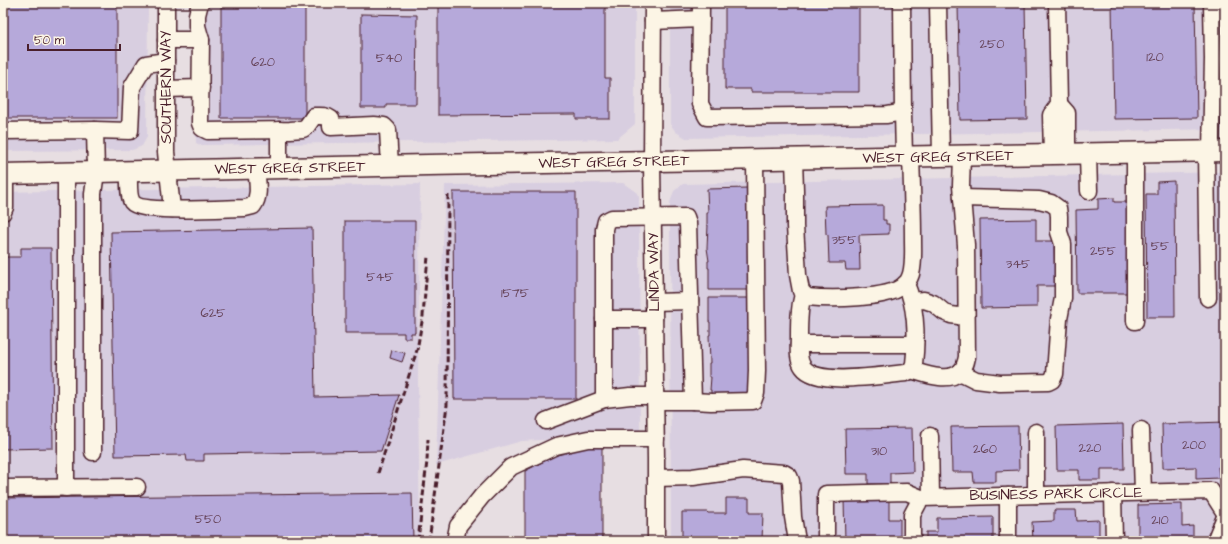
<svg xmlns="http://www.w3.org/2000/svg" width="1228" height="544" font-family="'Architects Daughter',sans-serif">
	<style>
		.built { fill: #d8cee0 }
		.building { fill: #b6a9da; stroke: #4a1f2b }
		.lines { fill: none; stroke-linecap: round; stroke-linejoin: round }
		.minor-casing { stroke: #4a1f2b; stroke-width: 19 }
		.major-casing { stroke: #4a1f2b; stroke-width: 23 }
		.minor { stroke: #fcf5e5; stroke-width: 16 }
		.major { stroke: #fcf5e5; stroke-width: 20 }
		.rail { stroke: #4a1f2b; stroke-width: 3; stroke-dasharray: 6 3; stroke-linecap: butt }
		.labels { text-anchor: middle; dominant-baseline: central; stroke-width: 3.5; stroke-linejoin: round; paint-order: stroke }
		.number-label { font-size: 13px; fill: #654257 }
		.street-label { font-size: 15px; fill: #4a1f2b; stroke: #fcf5e5 }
	</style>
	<rect width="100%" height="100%" fill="#e7dee2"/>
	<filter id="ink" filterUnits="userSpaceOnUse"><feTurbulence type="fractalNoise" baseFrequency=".025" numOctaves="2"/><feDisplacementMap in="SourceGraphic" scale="8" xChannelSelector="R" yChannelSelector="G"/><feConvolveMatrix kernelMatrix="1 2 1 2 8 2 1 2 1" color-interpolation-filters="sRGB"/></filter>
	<g filter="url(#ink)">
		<g class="built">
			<polygon points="3,3 148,3 147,137 142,146 132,150 3,151"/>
			<polygon points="194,3 635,3 635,124 617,139 201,145 196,143"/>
			<polygon points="670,3 1225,3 1225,129 686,138 676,132 670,124"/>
			<polygon points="1225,172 1225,541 671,541 670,203 674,191 683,184"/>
			<polygon points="623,183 636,192 639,197 640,435 522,441 436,465 445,185"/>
			<polygon points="420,184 418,383 420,541 3,541 3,192"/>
		</g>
		<g class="building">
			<rect x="3" y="3" width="114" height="115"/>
			<polygon points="438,3 605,3 605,78 610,78 610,119 576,119 576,114 438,115"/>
			<polygon points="725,3 859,3 859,92 751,92 751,89 725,89"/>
			<polygon points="958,3 1025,3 1027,119 960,120"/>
			<polygon points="1112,3 1195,3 1197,118 1114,119"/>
			<rect x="221" y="7" width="84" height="111"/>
			<polygon points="361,14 417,15 416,104 386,104 386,108 361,108"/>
			<polygon points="1174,181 1175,317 1147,317 1146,194 1157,194 1157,182"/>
			<polygon points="748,188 749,290 709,290 709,268 708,268 708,261 709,261 707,248 708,225 707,225 707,213 708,213 707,189"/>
			<polygon points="453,192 576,192 576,399 454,399"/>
			<polygon points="1114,198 1114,202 1130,202 1131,293 1077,293 1076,210 1098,209 1098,199"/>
			<polygon points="883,205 883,220 886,220 886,224 889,224 889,234 859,235 860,270 846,270 845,263 829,263 828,235 826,234 825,206"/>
			<polygon points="1036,219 1036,241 1054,241 1055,286 1037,286 1037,307 981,308 980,220"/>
			<polygon points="345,221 415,221 415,333 411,333 411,338 404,338 404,333 345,333"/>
			<polygon points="312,228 315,397 399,395 381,451 204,454 204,461 187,461 186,455 115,456 111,232"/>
			<polygon points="21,248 51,248 53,448 3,449 3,257 21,257"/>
			<polygon points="709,298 749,298 751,395 711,397 711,390 710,390 711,377 709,377 709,363 710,363 709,335 710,335 710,322 709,322"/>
			<polygon points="392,350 405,353 402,362 390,358"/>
			<rect x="1224" y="351" width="1" height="41"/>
			<polygon points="1225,422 1225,467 1218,467 1219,478 1196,479 1196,467 1163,468 1162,424"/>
			<polygon points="1123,424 1124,469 1101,469 1101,480 1079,480 1079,470 1057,470 1056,426"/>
			<polygon points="1018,426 1019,470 996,471 996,482 974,482 973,472 952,472 951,427"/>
			<polygon points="912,428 913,472 890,473 890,484 868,484 868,474 846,474 845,429"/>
			<polygon points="591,446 602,446 602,541 525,541 525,471 556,455"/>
			<polygon points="412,493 413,541 3,541 3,498"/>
			<polygon points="726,498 749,498 749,513 763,513 762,541 682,541 682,512 707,512 708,513 726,513"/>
			<polygon points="889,498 889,519 900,519 900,541 845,541 844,499"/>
			<polygon points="1182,504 1182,527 1193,526 1193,541 1138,541 1138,505"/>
			<polygon points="1054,510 1076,510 1077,521 1099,520 1099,541 1033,541 1032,522 1054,521"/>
			<polygon points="993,517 993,541 926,541 926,532 937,532 937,518"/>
		</g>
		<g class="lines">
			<defs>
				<g id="minor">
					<polyline points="166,3 166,152 172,209"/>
					<path d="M200 3 197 15V26L201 40 200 123 202 128 208 131 290 130 303 129 307 126 314 116C320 116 326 115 331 119V127L374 125 384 126 388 130 390 166"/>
					<polyline points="653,3 652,162 656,458 656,541"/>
					<polyline points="701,3 700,104 707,117 887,115 903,112 902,3"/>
					<polyline points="938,3 941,156"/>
					<polyline points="653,21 701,19"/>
					<polyline points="166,40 201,40"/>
					<polyline points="166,89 201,88"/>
					<polyline points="1059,104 1067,113 1067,154"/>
					<polyline points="903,112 904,157"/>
					<polyline points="95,130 130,131 132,87 146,64 166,61"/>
					<polyline points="279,130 279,168"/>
					<polyline points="3,131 95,130 96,172 93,194 93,452"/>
					<polyline points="1211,151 1213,59 1212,3"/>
					<polyline points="1206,152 1208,298"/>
					<polyline points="1088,154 1089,191"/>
					<polyline points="1052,155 1051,115 1059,104 1057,3"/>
					<path d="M794 159 795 190V226L798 275 801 291 807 297C827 299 891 300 905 284 908 282 910 277 911 274 914 263 913 251 913 240 913 212 912 185 911 157"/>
					<path d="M129 171C129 178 128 196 132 202 141 214 227 208 245 208L253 206C261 195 257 182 256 168"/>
					<polyline points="3,212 5,207 5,174"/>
					<path d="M803 294C799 308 799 322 799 337 799 346 797 359 803 367 817 387 883 375 906 373L911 370 914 364C917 337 917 309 906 284"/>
					<polyline points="913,301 924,300 933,303 944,312 951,315 966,317"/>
					<polyline points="654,302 690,301"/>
					<polyline points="604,319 654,319"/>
					<polyline points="1135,321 1135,153"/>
					<polyline points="799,344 915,344"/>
					<path d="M911 370C925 374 948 383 960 372 965 368 966 362 967 357L966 245 961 186 962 156"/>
					<polyline points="960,372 976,380 1000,383 1048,382 1052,380 1055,374 1059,319 1063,298 1063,244 1059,232 1059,216 1058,208 1051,203 1039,200 962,198"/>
					<polyline points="604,399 630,396 655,396"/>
					<polyline points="655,401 693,401"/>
					<polyline points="546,421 604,399 604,229 606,221 612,218 686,217 688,223 693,401 711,402 753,401 756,393 757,371 755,160"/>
					<polyline points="1141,430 1143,492"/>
					<polyline points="1036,432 1036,495"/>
					<polyline points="930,436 931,497"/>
					<polyline points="656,478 693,477 743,470 784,473 789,476 791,481 793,517 797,541"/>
					<polyline points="3,488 137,487"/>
					<polyline points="66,488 66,172"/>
					<polyline points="1113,493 1114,541"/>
					<polyline points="1008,496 1008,541"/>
					<polyline points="455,541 458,526 482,496 511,467 556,446 588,439 656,439"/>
					<polyline points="826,541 826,494 907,492 921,498"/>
					<polyline points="912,541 912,515 921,498 1211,491 1225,513"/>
					<polyline points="1215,541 1225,517"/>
				</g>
				<polyline id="major" points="3,174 428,165 1225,151"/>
			</defs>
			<use href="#minor" class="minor-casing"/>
			<use href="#major" class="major-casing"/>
			<use href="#minor" class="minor"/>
			<use href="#major" class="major"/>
			<g class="rail">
				<polyline points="378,473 417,350 423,316 428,256"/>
				<polyline points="418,541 427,461 428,439"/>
				<polyline points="429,541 447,405 448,195"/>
			</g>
		</g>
	</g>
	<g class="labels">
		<g class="number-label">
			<text x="992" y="44">250</text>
			<text x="1155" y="57">120</text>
			<text x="389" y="58">540</text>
			<text x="263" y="62">620</text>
			<text x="844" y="240">355</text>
			<text x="1160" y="246">55</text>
			<text x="1103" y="251">255</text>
			<text x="1018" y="264">345</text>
			<text x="380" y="277">545</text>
			<text x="515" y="293">1575</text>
			<text x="213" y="313">625</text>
			<text x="1194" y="445">200</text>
			<text x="1090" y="448">220</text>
			<text x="985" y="449">260</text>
			<text x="879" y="451">310</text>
			<text x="208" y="519">550</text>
			<text x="1160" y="520">210</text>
		</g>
		<g class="street-label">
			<text transform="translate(166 87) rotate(-90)">SOUTHERN WAY</text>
			<text transform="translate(938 157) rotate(-1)">WEST GREG STREET</text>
			<text transform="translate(614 162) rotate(-1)">WEST GREG STREET</text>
			<text transform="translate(290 168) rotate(-1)">WEST GREG STREET</text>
			<text transform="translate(654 272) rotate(-91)">LINDA WAY</text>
			<text transform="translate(1056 494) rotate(-1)">BUSINESS PARK CIRCLE</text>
		</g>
	</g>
	<rect width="1228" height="544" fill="none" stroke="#fcf5e5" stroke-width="16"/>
	<rect x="8" y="8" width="1212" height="528" fill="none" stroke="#4a1f2b" stroke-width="1.5" filter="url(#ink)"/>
	<path d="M28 44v6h92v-6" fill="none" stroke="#4a1f2b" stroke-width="2"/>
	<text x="34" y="44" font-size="12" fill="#4a1f2b" stroke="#fcf5e5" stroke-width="3" paint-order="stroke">50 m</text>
</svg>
